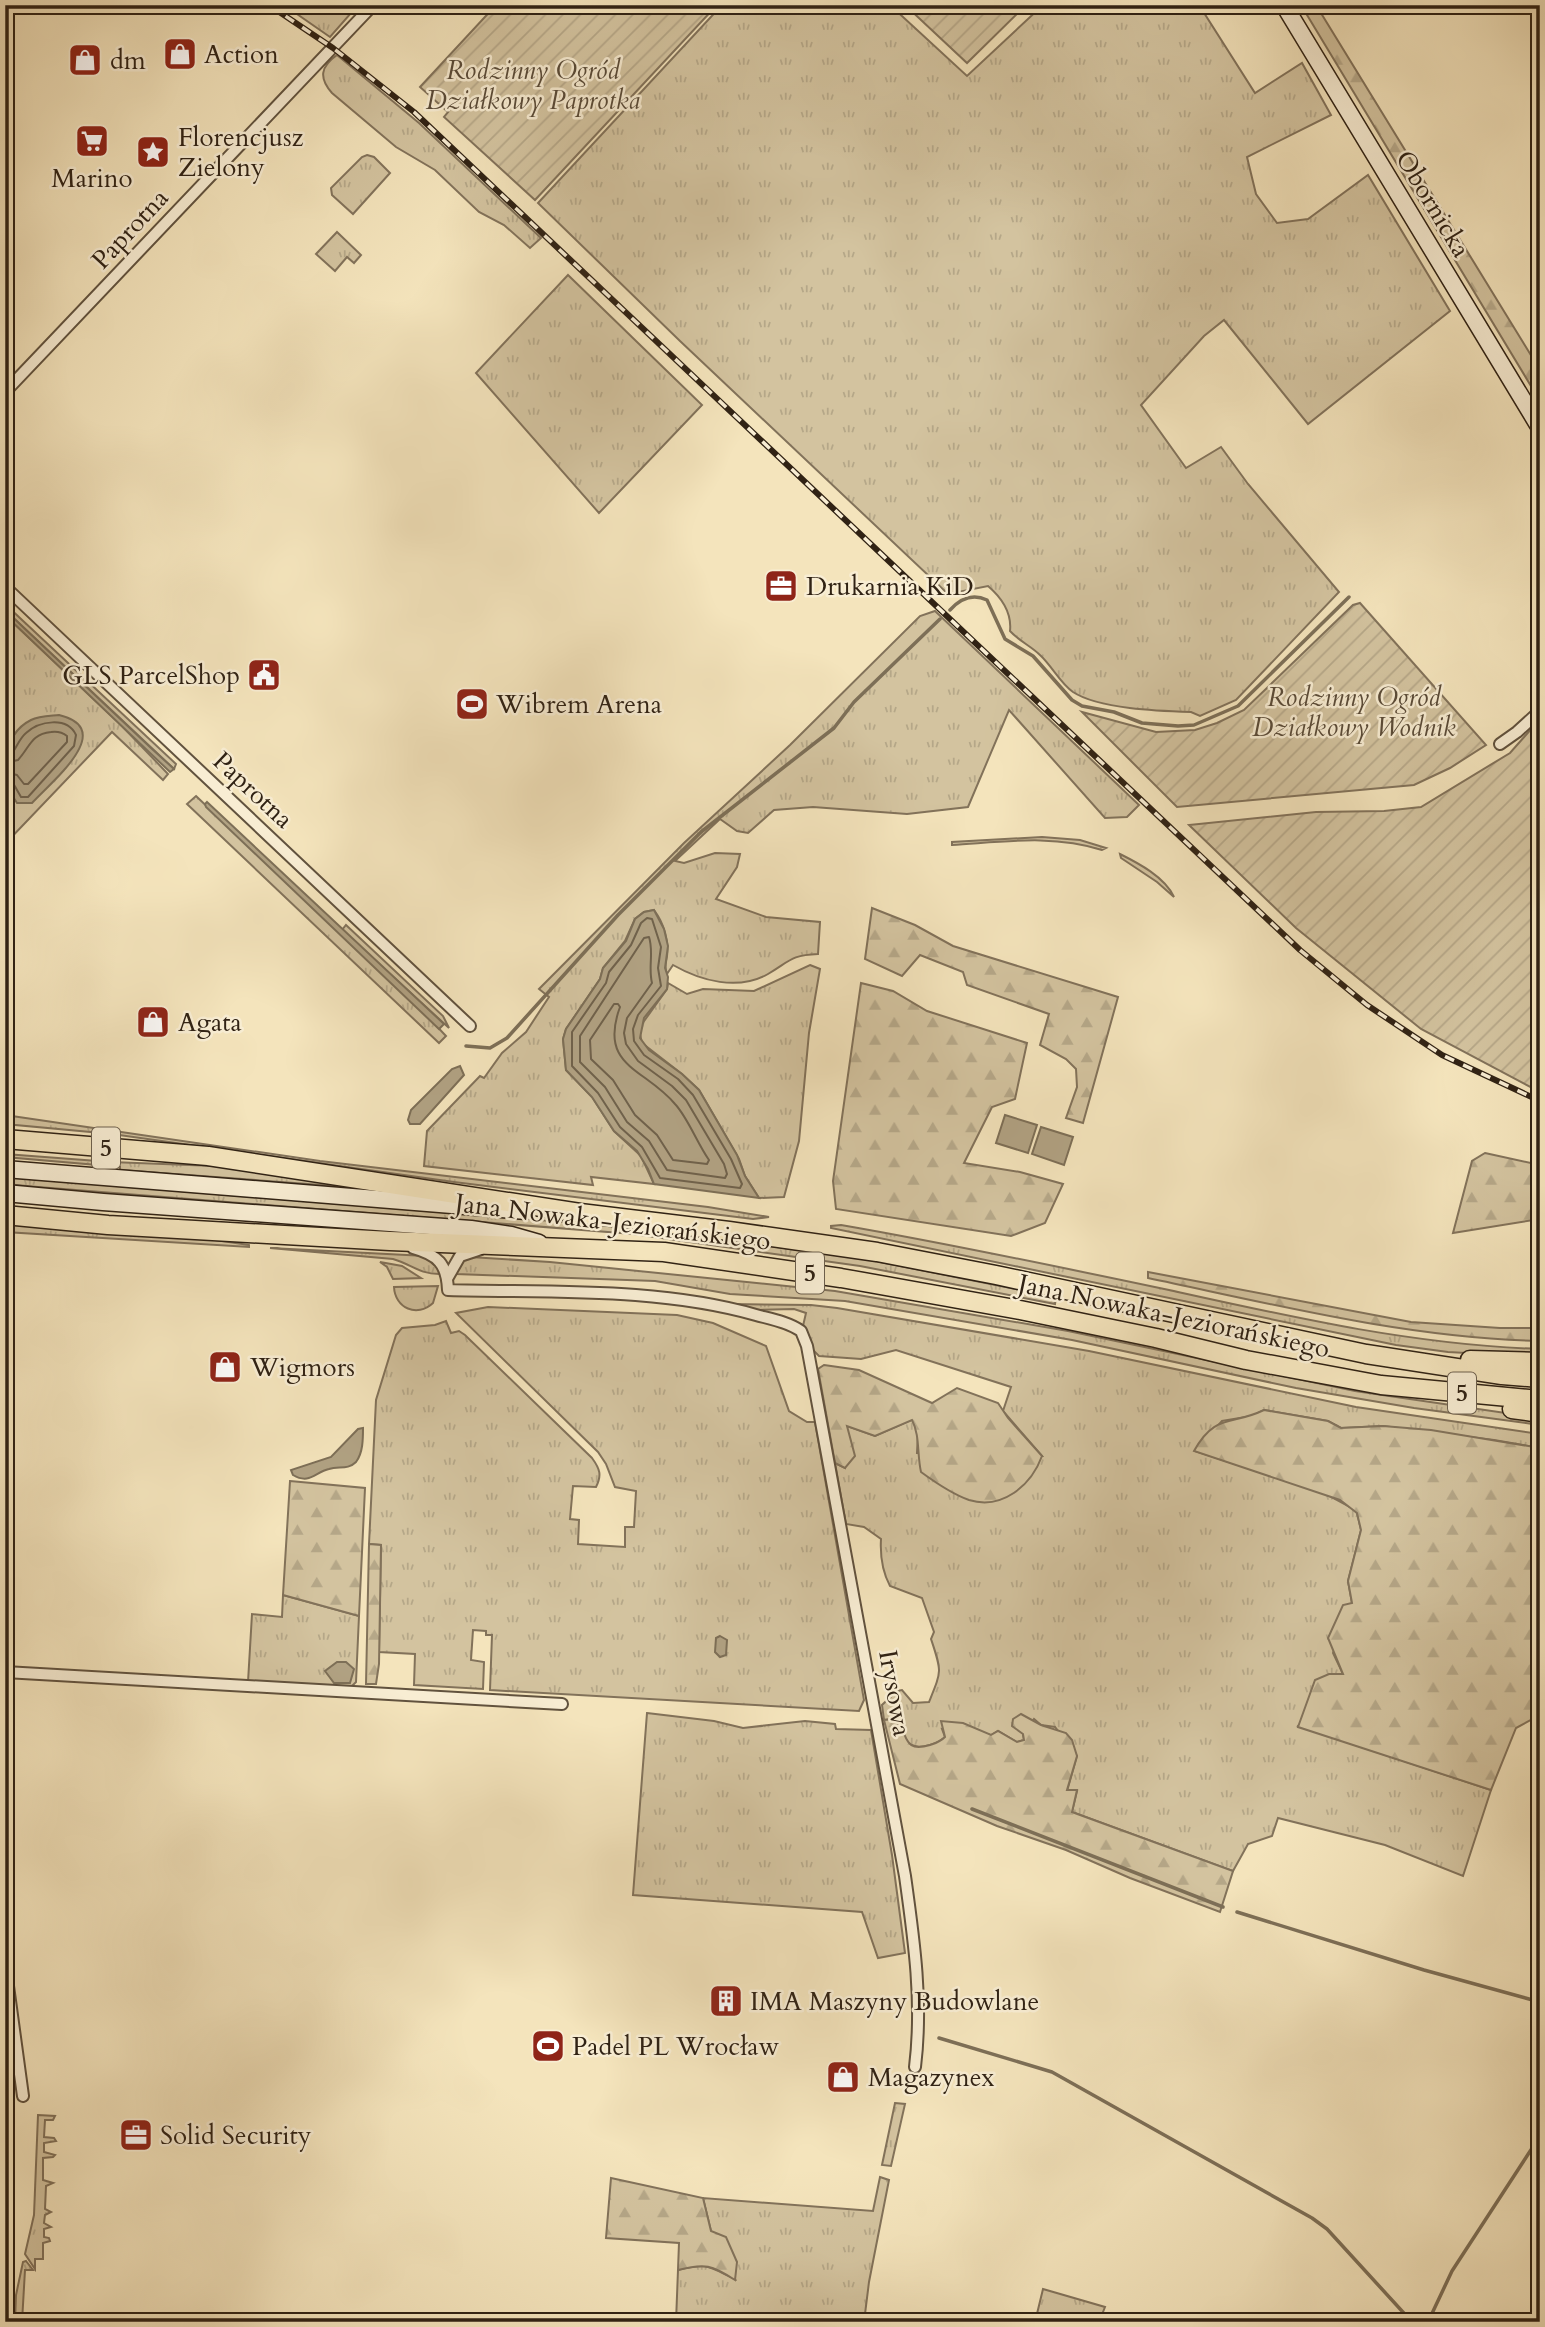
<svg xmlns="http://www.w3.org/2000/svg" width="1545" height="2327" font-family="Cardo,serif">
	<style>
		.grass { fill: url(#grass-tufts); stroke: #82725a; stroke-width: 2 }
		.forest { fill: url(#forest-firs); stroke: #82725a; stroke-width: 2 }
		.garden { fill: url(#garden-furrows); stroke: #82725a; stroke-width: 2 }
		.water { fill: #b1a283; stroke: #7d6f57; stroke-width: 2 }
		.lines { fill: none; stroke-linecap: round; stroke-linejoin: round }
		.shore { stroke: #70624c; stroke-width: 2 }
		.stream { stroke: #7d6f57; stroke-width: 3.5 }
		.street-casing { stroke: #61523e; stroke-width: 14 }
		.secondary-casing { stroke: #302214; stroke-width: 19 }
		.primary-casing { stroke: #302214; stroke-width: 21 }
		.street { stroke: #f8edd3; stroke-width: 10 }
		.secondary { stroke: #f8edd3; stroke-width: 16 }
		.primary { stroke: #f4e4bc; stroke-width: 18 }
		.rail-casing { stroke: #302214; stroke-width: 6 }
		.rail { stroke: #f8edd3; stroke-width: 3.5; stroke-dasharray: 10; stroke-linecap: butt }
		.labels { text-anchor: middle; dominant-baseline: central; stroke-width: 5; stroke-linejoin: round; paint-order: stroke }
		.shield { fill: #f8edd3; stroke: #6c5f4d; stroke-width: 2 }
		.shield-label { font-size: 24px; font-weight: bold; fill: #302214 }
		.poi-label { font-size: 26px; fill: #302214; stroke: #f8edd3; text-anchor: start }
		.park-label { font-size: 26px; font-style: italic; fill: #594a37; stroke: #f8edd3 }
		.street-label { font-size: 26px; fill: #302214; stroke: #f8edd3 }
	</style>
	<defs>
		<pattern id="grass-tufts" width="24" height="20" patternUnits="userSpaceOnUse" patternTransform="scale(1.75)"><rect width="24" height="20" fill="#d3c39f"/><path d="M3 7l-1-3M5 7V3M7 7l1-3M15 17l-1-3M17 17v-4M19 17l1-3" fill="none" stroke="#b5a788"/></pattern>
		<pattern id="forest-firs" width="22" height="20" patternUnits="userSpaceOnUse" patternTransform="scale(1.75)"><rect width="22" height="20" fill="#d3c39f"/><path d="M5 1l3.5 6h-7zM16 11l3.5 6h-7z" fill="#b5a788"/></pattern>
		<pattern id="garden-furrows" width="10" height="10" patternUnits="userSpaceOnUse" patternTransform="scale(1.75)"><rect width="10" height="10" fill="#d3c39f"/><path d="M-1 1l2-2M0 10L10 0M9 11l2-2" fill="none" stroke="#b5a788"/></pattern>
	</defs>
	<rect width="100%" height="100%" fill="#f4e4bc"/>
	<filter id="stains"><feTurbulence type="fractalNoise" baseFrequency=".00286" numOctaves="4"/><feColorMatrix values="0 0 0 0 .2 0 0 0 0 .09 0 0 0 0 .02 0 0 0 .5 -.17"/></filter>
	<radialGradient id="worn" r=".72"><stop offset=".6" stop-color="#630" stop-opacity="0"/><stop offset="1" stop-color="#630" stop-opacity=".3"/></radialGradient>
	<g class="grass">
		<polygon points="284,5 334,5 352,12 330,37"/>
		<path d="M722 5H890L967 76 1043 5H1199L1255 93 1302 63 1331 115 1247 157 1256 194 1277 223 1308 219 1368 175 1450 311 1308 424 1224 320 1204 336 1141 405 1186 468 1221 447 1248 484 1339 592 1236 700 1200 716 1191 712C1159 711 1099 709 1073 692 1060 683 1052 666 1040 655 1031 646 1019 641 1010 631 1012 612 1002 598 988 586L948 594 680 341 538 203Z"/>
		<path d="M337 55 419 123 541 238 530 248 504 225 479 212 435 170 396 147 332 93C319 78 320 67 337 55Z"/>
		<polygon points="367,155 374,157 390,173 353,214 332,195 331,188 362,157"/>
		<polygon points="337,232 361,255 354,263 347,257 335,271 316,254"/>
		<polygon points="568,275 702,405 599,513 476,373"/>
		<polygon points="5,604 176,764 174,769 5,610"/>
		<path d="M935 611 1139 805 1127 817 1105 818 1009 710 968 807 907 814 813 807 774 810 748 833 737 831 720 819 675 861 684 863 715 853 740 854 737 867 716 899 766 917 820 922 818 954C791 955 790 961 768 974 738 991 701 981 673 965L667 974C664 967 666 963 667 956 669 941 664 923 654 910L644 912 635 919 625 941 603 968 600 979 566 1029 563 1039 566 1070 592 1097 614 1131 641 1156 654 1184 591 1177 593 1185 424 1166 427 1131 480 1076 484 1078 502 1053 526 1032 549 997 539 989 684 843 790 745 920 616Z"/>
		<polygon points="5,615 120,724 168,774 163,780 112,732 5,844"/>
		<polygon points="196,796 430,1019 446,1036 439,1043 187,804"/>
		<path d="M1042 837 1080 840 1106 848 1102 850C1053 834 1002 842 952 845V842Z"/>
		<path d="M1120 854C1138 863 1165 877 1174 897L1157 882 1121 858Z"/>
		<polygon points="346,925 443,1016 449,1028 342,930"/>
		<polygon points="810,965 820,969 809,1033 799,1141 784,1197 759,1198 745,1176 739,1159 699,1090 682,1074 642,1043 640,1034 642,1024 667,989 668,983 687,994 703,989 754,991"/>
		<polygon points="5,1115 320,1161 708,1207 769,1217 753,1219 454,1182 112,1134 5,1124"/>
		<polygon points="5,1154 111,1162 215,1166 376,1189 120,1170 120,1167 5,1157"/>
		<polygon points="5,1177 637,1228 865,1259 1056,1297 1055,1304 860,1266 633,1234 38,1187 5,1184"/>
		<polygon points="5,1223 202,1238 249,1245 249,1247 5,1232"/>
		<path d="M841 1225C951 1244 1060 1267 1169 1290 1291 1317 1414 1345 1540 1349V1357L1448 1352 1396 1345 831 1228V1226Z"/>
		<path d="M270 1248 426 1256 438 1266 439 1274C419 1274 411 1264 393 1259Z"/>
		<path d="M470 1257 550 1262 835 1291 1068 1331 1355 1391 1540 1418V1425L1414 1408 1296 1388 1072 1340 845 1301 730 1294 655 1281 456 1274C456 1264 461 1260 470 1257Z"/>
		<polygon points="380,1262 402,1266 421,1278 393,1279 387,1267"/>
		<path d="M438 1286 433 1303C417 1318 395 1308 394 1287Z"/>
		<path d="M731 1304 811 1305 837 1308 1089 1351 1356 1407 1540 1434V1448L1494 1440 1383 1426 1341 1428 1328 1421 1264 1410 1252 1416 1222 1421 1195 1451 1326 1494 1352 1508 1357 1513 1361 1530 1348 1581 1352 1603 1333 1653 1343 1674 1298 1726 1491 1790 1463 1876 1385 1845 1278 1818 1272 1836 1248 1844 1233 1871 1072 1812 1077 1791H1067L1077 1756 1055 1727 1041 1725 1034 1719 1023 1734 1024 1740 1017 1742 998 1731 991 1735 942 1729 945 1737C940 1742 936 1743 930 1745 904 1752 907 1736 893 1719L884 1720 882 1705 897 1691 902 1690 913 1703 929 1702C942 1670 942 1672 931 1639L934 1632 922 1598 890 1586C882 1571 880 1556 881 1539L864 1527 846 1524 835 1463 845 1468 847 1426 875 1436 913 1419 918 1432 917 1453 1042 1456 1003 1411 1011 1387 896 1350 861 1359 819 1356 813 1350 803 1326 806 1313 794 1309 756 1310Z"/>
		<path d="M488 1307 677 1315 713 1323 766 1346 789 1411 807 1422H815L864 1700 859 1711 490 1690 492 1635H486V1631L473 1630 471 1660 484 1662 483 1689 414 1685 415 1654 379 1652 381 1545 369 1544 376 1400 396 1335 402 1328 435 1325 446 1321 451 1333 459 1331 465 1335 592 1458C600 1469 602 1475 596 1487L573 1486 570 1519 579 1520 578 1544 625 1547V1527H634L636 1491 615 1487 606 1464 598 1452 456 1313Z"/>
		<polygon points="283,1595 359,1616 356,1682 350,1688 248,1682 252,1614 282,1617"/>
		<polygon points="647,1713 714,1721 743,1728 805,1721 835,1724 836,1729 871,1730 892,1855 905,1953 878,1958 862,1912 633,1895"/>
		<polygon points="895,2103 905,2104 891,2166 882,2165"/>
		<polygon points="38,2115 55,2116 53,2120 45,2120 44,2137 54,2138 56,2141 44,2143 44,2152 55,2155 53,2157 43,2158 43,2180 53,2183 46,2186 45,2209 51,2212 45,2215 44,2223 51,2227 44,2229 44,2237 49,2238 50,2241 43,2243 43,2259 35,2259 35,2269 25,2254 34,2215"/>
		<path d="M880 2177 889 2180 869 2282 864 2322H676L678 2270C707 2262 709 2267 735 2279L711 2231 703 2198 873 2211Z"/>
		<polygon points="26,2261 33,2270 25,2270 22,2322 15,2322 16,2295 23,2262"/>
		<polygon points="1043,2289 1105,2307 1099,2322 1035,2322"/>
	</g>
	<g class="forest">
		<polygon points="1301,5 1316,5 1540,370 1540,401"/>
		<polygon points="872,908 915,925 953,946 1118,997 1083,1123 1066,1118 1077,1087 1076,1069 1066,1059 1040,1045 1049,1014 967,985 963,972 920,955 902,976 865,959"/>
		<polygon points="861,983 893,991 927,1011 1027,1043 1015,1099 992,1107 964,1163 1020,1172 1063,1184 1045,1223 1011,1236 836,1209 833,1181"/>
		<polygon points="1485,1153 1540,1165 1540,1219 1453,1233 1472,1161"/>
		<path d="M1148 1272 1411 1322 1500 1328H1540V1341C1407 1338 1277 1305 1148 1278Z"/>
		<path d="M824 1365 859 1370 932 1403 957 1388 998 1403 1008 1418 1042 1456C1031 1486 1002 1510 969 1500 952 1494 936 1483 921 1472 917 1455 920 1435 912 1420L875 1436 847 1426 855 1456 845 1468 835 1463 818 1369Z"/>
		<path d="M1264 1410 1328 1421 1341 1428 1383 1426 1431 1430 1540 1448V1715L1516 1728 1491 1790 1298 1727 1315 1680 1329 1674H1343L1328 1638 1343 1605 1352 1603 1348 1581 1361 1530 1357 1513 1340 1500 1194 1451C1215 1413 1231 1426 1264 1410Z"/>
		<polygon points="290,1481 365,1488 359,1616 283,1595"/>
		<polygon points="369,1544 381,1545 379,1664 376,1684 366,1684"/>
		<path d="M1021 1714 1041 1725 1066 1733 1072 1740 1077 1756 1067 1790H1077L1072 1812 1233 1871 1220 1912 1130 1878 1066 1850 997 1826 900 1784 884 1720 894 1719C910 1731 900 1754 930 1745 936 1743 940 1742 945 1737L941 1721 963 1723 991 1735 998 1731 1017 1742 1024 1740 1023 1734 1012 1726 1013 1719Z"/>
		<path d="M611 2178 703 2198 711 2231 726 2237 737 2262 735 2280C712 2265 705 2263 678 2270L679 2243 606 2238Z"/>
	</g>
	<g class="garden">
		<polygon points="496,5 717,5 535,200 444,117 448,112 420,87"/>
		<polygon points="905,5 1026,5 967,63"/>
		<polygon points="1360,603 1486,745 1450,768 1414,785 1177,807 1082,712 1156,732 1195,730 1217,723 1244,710 1353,605"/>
		<polygon points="1540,719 1540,1092 1421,1029 1296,928 1189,825 1316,812 1384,811 1421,807 1510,753"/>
	</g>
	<g class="water">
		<polygon points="5,610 151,748 174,769 170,772 5,615"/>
		<path d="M59 715C118 729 51 782 32 803H17C0 779 1 735 31 720 39 716 50 716 59 715Z"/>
		<polygon points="207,802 444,1024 439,1029 206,807 205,804"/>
		<polygon points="654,910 664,929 668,946 665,968 668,977 667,989 644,1018 640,1038 649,1050 682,1074 699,1090 737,1155 745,1176 759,1198 654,1184 648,1169 637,1151 614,1131 592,1097 566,1070 563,1039 566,1029 600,979 603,968 626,941 635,919 644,912"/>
		<polygon points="460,1066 464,1075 420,1124 410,1124 408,1120 411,1110 452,1069"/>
		<polygon points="1005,1115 1037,1125 1028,1153 996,1143"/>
		<polygon points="1041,1127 1073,1137 1064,1165 1032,1154"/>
		<path d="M363 1428C363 1439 363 1453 356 1462 348 1470 339 1466 329 1469 315 1472 310 1485 293 1475L291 1470 331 1457 358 1429Z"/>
		<polygon points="720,1636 727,1640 726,1655 720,1657 715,1652 716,1638"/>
		<polygon points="337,1662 346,1662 354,1669 350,1683 334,1683 325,1671"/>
	</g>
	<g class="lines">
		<g class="shore">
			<path d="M5 754 13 752C17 746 20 738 26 733 39 721 67 716 76 735L74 746 28 797H21L13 783 5 781"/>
			<path d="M5 763 18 760C30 747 31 734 51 732 58 731 62 732 67 736V742L28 784H24L17 775 5 772"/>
			<polygon points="647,918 652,919 661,947 658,968 661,986 638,1015 633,1029 634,1041 644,1055 678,1079 693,1095 731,1159 742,1184 740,1188 660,1178 642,1147 620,1127 598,1093 572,1066 572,1032 606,983 609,972 631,945 641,923"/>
			<path d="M649 937C654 952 648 967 652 983L627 1018 624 1033 626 1044 638 1061 672 1086 686 1100 724 1164 727 1174 725 1178 667 1170 649 1141 627 1122 605 1087 580 1062V1036L644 938Z"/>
			<path d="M614 1004H618L620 1007C598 1067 645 1068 675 1104 688 1118 697 1143 709 1160L707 1164 673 1160 657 1135 635 1115 613 1080 591 1059 590 1040Z"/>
		</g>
		<g class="stream">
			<path d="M950 610C960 599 972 593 987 600L1005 639 1033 656 1072 700 1082 706 1114 712 1142 723 1178 726 1194 725 1238 706 1349 597"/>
			<polyline points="466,1046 490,1048 507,1038 618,915 701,832 834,728 854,702 940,619"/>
			<polyline points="972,1809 1223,1907"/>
			<polyline points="1237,1912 1424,1970 1540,2002"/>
			<polyline points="939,2038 1052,2072 1312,2218 1327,2229 1412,2322"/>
			<polyline points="1428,2322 1452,2271 1540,2136"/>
		</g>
		<defs>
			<g id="street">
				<polyline points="5,392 373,5"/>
				<polyline points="5,587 470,1026"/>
				<polyline points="1500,744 1517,732 1540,711"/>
				<path d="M413 1248C438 1255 447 1264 448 1290 550 1293 657 1287 756 1315 771 1319 788 1322 801 1331L807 1346 905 1876C914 1940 923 2002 915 2067"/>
				<polyline points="448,1277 460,1256 481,1249"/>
				<polyline points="5,1672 562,1704"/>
				<polyline points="5,1964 23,2096"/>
			</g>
			<g id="secondary">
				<polyline points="1284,5 1540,428"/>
				<polyline points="5,1169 526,1211"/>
				<polyline points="5,1193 103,1202 471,1229 511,1235 539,1243"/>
			</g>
			<g id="primary">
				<polyline points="5,1139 208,1156 580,1213 729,1231 877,1252 996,1275 1366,1354 1502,1375 1540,1378"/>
				<polyline points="5,1215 108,1225 390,1241 664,1252 841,1278 1020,1310 1156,1338 1246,1360 1381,1385 1540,1400"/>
				<polyline points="1470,1360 1540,1362"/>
				<polyline points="1512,1409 1540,1413"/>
			</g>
		</defs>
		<use href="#street" class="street-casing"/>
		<use href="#secondary" class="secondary-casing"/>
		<use href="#primary" class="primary-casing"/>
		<use href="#street" class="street"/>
		<use href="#secondary" class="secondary"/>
		<use href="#primary" class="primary"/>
		<defs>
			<polyline id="rail" points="269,5 333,48 414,112 1300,950 1367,1005 1442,1055 1540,1101"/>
		</defs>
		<use href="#rail" class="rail-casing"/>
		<use href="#rail" class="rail"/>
	</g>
	<defs>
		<symbol id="shop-square" viewBox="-11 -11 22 22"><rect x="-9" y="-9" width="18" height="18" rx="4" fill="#8f2418" stroke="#f8edd3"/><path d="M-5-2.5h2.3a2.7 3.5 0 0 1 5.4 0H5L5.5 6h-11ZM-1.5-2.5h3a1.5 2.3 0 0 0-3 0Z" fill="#fff"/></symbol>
		<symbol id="supermarket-square" viewBox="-11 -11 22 22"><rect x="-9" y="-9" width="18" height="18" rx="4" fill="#8f2418" stroke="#f8edd3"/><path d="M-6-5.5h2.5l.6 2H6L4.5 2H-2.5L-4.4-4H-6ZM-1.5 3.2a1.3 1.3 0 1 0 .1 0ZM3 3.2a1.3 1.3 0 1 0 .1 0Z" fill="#fff"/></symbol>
		<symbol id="sight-square" viewBox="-11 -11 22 22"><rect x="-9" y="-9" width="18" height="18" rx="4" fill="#8f2418" stroke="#f8edd3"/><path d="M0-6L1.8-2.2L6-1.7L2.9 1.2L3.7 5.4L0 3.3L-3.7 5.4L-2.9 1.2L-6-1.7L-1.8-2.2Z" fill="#fff"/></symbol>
		<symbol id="office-square" viewBox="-11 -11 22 22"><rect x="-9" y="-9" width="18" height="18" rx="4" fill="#8f2418" stroke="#f8edd3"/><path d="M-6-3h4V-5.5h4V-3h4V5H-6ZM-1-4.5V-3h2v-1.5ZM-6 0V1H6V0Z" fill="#fff"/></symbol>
		<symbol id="civic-square" viewBox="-11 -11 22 22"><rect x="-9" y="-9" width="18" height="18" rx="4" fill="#8f2418" stroke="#f8edd3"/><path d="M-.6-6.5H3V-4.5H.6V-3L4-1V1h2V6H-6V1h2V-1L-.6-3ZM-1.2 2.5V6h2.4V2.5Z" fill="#fff"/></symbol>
		<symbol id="stadium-square" viewBox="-11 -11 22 22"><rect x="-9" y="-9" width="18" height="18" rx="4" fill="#8f2418" stroke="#f8edd3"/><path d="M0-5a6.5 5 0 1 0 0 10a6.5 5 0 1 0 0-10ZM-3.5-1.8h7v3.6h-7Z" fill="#fff"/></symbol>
		<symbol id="building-square" viewBox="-11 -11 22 22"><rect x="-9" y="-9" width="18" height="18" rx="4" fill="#8f2418" stroke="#f8edd3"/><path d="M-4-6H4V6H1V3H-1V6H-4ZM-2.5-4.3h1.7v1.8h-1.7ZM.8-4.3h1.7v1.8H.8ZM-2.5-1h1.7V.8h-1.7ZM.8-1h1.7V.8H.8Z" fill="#fff"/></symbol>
	</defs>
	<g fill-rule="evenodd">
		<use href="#shop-square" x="161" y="35" width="38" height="38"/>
		<use href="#shop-square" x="66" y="41" width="38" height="38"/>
		<use href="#supermarket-square" x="73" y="122" width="38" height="38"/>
		<use href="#sight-square" x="134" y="133" width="38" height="38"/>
		<use href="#office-square" x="762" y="567" width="38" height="38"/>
		<use href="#civic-square" x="245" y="656" width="38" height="38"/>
		<use href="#stadium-square" x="453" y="685" width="38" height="38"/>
		<use href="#shop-square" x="134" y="1003" width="38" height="38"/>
		<use href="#shop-square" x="206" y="1348" width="38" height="38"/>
		<use href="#building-square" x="707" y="1982" width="38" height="38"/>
		<use href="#stadium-square" x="529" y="2027" width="38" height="38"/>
		<use href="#shop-square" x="824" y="2058" width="38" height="38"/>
		<use href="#office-square" x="117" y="2116" width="38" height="38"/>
	</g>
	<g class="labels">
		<g class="shield">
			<rect x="92" y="1127.5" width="28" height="41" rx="5"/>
			<rect x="796" y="1252.5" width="28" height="41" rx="5"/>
			<rect x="1448" y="1372.5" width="28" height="41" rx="5"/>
		</g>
		<g class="shield-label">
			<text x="106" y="1148">5</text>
			<text x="810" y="1273">5</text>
			<text x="1462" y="1393">5</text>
		</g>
		<g class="poi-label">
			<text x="204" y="54">Action</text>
			<text x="110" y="60">dm</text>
			<text x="178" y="137">Florencjusz<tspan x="178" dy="30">Zielony</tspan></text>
			<text x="92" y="178" text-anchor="middle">Marino</text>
			<text x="806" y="586">Drukarnia KiD</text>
			<text x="240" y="675" text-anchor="end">GLS ParcelShop</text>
			<text x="496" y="704">Wibrem Arena</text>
			<text x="178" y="1022">Agata</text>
			<text x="250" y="1367">Wigmors</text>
			<text x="750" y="2001">IMA Maszyny Budowlane</text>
			<text x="572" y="2046">Padel PL Wrocław</text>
			<text x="868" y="2077">Magazynex</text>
			<text x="160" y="2135">Solid Security</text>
		</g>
		<g class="park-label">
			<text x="533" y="70">Rodzinny Ogród<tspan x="533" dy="30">Działkowy Paprotka</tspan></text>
			<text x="1354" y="697">Rodzinny Ogród<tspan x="1354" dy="30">Działkowy Wodnik</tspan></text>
		</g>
		<g class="street-label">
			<text transform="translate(1433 204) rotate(59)">Obornicka</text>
			<text transform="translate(130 229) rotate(-47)">Paprotna</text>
			<text transform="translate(253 790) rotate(43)">Paprotna</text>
			<text transform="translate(613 1222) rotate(7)">Jana Nowaka-Jeziorańskiego</text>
			<text transform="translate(1174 1316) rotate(12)">Jana Nowaka-Jeziorańskiego</text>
			<text transform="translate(895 1693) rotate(80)">Irysowa</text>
		</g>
	</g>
	<rect width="1545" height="2327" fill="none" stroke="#f4e4bc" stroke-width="28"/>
	<rect x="7" y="7" width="1531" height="2313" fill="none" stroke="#302214" stroke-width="3.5"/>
	<rect x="14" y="14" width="1517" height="2299" fill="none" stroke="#302214" stroke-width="2"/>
	<rect width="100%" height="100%" filter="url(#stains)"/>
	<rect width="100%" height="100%" fill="url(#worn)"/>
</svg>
